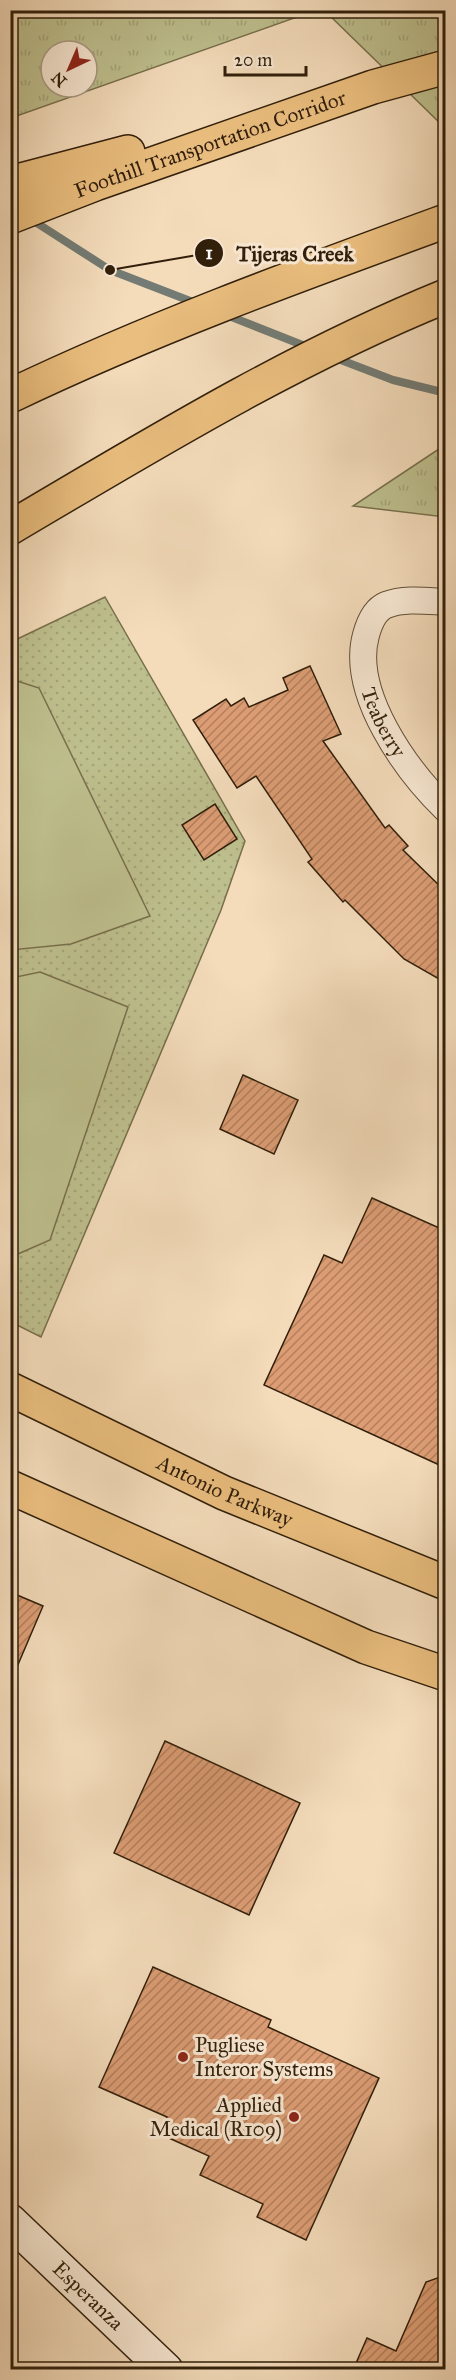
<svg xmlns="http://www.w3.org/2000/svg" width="456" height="2380" font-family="'IM FELL Great Primer',serif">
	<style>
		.grass { fill: url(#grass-tufts); stroke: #786f4c; stroke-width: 1.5; fill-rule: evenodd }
		.park { fill: url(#park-dots); stroke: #786f4c; stroke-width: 1.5 }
		.pitch { fill: #bebf8e; stroke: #786f4c; stroke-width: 1.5 }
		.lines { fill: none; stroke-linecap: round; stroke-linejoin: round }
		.stream { stroke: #737b74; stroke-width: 8 }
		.building { fill: url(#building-hatch); stroke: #311f0b; stroke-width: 1.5 }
		.street-casing { stroke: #624e37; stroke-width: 28 }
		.secondary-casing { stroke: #311f0b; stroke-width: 36 }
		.primary-casing { stroke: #311f0b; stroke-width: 36 }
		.highway-casing { stroke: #311f0b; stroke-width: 36 }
		.street { stroke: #f8e8d3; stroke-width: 26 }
		.secondary { stroke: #f8e8d3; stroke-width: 33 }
		.primary { stroke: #eabe7e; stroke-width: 33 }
		.highway { stroke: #eabe7e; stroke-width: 33 }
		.poi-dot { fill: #8f2418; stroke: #f8e8d3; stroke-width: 2 }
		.labels { text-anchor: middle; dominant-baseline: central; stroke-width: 6; stroke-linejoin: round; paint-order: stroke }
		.street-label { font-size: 21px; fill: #311f0b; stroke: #f8e8d3 }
		.poi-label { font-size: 21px; fill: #311f0b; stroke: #f8e8d3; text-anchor: start }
		.leader { fill: none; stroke: #311f0b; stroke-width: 2 }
		.callout-dot { fill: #311f0b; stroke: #f8e8d3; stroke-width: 2 }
		.mark-label { font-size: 18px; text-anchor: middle; font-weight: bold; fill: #fff }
		.callout-label { font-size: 22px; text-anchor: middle; font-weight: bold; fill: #311f0b; stroke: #f8e8d3; stroke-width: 6; stroke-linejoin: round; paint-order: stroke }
	</style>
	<defs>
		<pattern id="grass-tufts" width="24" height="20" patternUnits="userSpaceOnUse" patternTransform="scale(1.5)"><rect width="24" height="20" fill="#bebf8e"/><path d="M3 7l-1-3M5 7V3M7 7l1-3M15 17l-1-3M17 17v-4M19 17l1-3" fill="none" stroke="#a4a479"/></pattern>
		<pattern id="park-dots" width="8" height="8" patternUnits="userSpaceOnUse" patternTransform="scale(1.5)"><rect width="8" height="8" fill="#bebf8e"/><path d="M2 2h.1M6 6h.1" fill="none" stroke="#a4a479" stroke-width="1.8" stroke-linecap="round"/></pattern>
		<pattern id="building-hatch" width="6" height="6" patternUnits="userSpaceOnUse" patternTransform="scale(1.5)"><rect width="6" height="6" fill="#dc9d74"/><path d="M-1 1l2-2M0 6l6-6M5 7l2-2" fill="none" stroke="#b37f5d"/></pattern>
	</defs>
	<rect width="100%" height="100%" fill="#f4dcbb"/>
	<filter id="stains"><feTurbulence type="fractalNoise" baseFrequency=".00333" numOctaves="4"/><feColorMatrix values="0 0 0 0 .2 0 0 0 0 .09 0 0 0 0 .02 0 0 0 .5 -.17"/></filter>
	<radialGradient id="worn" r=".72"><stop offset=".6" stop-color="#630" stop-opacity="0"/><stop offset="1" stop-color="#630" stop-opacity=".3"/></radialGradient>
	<g class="grass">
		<path d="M11 10H314V11L11 118ZM51 51H87V87H51Z"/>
		<polygon points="325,11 445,11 445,128"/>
		<polygon points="445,445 445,517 353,506"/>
	</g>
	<polygon class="park" points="105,597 245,841 221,910 41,1337 11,1322 11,642"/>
	<g class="pitch">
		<polygon points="11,679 39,688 150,916 71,944 11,950"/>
		<polygon points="40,972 128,1007 50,1240 11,1257 11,978"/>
	</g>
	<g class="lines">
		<g class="stream">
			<polyline points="29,218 110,270 198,304"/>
			<polyline points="224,314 310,348"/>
			<polyline points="333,357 393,380 446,393"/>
		</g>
	</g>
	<g class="building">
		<polygon points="310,666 341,734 323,741 385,828 389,825 408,846 403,850 446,892 446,983 404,959 345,900 343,902 308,862 312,859 256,776 237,788 193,720 226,699 231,706 244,698 249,707 288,690 283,678"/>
		<polygon points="215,804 237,839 204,860 182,825"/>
		<polygon points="243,1075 298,1100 274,1154 220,1129"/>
		<polygon points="372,1198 446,1231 446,1468 264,1385 324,1255 342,1263"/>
		<polygon points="10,1592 43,1606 11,1681 10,1681"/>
		<polygon points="165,1741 300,1803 249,1915 114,1853"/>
		<polygon points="153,1967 271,2020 268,2027 379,2078 306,2240 257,2217 263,2204 200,2175 209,2156 160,2134 167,2117 99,2087"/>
		<polygon points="446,2275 446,2370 353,2370 367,2338 396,2351 426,2282"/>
	</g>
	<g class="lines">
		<defs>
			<g id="street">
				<path id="s1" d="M446 602C426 601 405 598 386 605 374 610 369 624 366 635 350 693 406 770 446 809"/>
			</g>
			<g id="secondary">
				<path id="s2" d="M10 2221 166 2370"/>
			</g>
			<g id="primary">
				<path id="s3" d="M10 1389 224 1493 446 1583"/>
				<polyline points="10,1487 366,1647 446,1674"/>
			</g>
			<g id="highway">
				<polyline points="10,183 128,152"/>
				<path id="s4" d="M10 217 95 184 373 87 446 67"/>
				<path d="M10 396C152 328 298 275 446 221"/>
				<path d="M10 528C152 444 293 358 446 296"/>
			</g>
		</defs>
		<use href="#street" class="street-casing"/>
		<use href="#secondary" class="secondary-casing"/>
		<use href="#primary" class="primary-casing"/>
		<use href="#highway" class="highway-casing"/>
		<use href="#street" class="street"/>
		<use href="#secondary" class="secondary"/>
		<use href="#primary" class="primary"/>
		<use href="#highway" class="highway"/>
	</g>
	<g class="poi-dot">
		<circle cx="183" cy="2057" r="6"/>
		<circle cx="294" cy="2117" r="6"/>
	</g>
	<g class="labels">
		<g class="street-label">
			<text stroke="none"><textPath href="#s4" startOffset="213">Foothill Transportation Corridor</textPath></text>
			<text stroke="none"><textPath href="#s1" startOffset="189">Teaberry</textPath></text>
			<text stroke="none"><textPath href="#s3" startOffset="238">Antonio Parkway</textPath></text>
			<text stroke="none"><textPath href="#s2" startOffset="108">Esperanza</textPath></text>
		</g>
		<g class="poi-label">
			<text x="195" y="2045">Pugliese<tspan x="195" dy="24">Interor Systems</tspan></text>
			<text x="282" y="2105" text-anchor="end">Applied<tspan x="282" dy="24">Medical (R109)</tspan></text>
		</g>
	</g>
	<path class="leader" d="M110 270L209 253"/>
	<g class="callout-dot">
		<circle cx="110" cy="270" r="6"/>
		<circle cx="209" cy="253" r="15"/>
	</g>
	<g class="mark-label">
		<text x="209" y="259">1</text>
	</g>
	<g class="callout-label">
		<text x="295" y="261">Tijeras Creek</text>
	</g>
	<rect width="456" height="2380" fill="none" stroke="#f4dcbb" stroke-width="36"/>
	<rect x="12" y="12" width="432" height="2356" fill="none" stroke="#311f0b" stroke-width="3"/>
	<rect x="18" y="18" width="420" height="2344" fill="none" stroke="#311f0b" stroke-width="1.5"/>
	<g transform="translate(69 69) rotate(224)"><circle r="28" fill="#f8e8d3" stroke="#a89883" stroke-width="1.5"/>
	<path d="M0-4.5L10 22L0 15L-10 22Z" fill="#8f2418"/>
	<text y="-9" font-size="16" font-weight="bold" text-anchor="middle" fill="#311f0b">N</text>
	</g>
	<path d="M225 66v9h81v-9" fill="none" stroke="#311f0b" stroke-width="3"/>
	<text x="234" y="66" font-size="18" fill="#311f0b" stroke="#f8e8d3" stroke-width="4.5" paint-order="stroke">20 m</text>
	<rect width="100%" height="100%" filter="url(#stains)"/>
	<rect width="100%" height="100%" fill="url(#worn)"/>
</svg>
